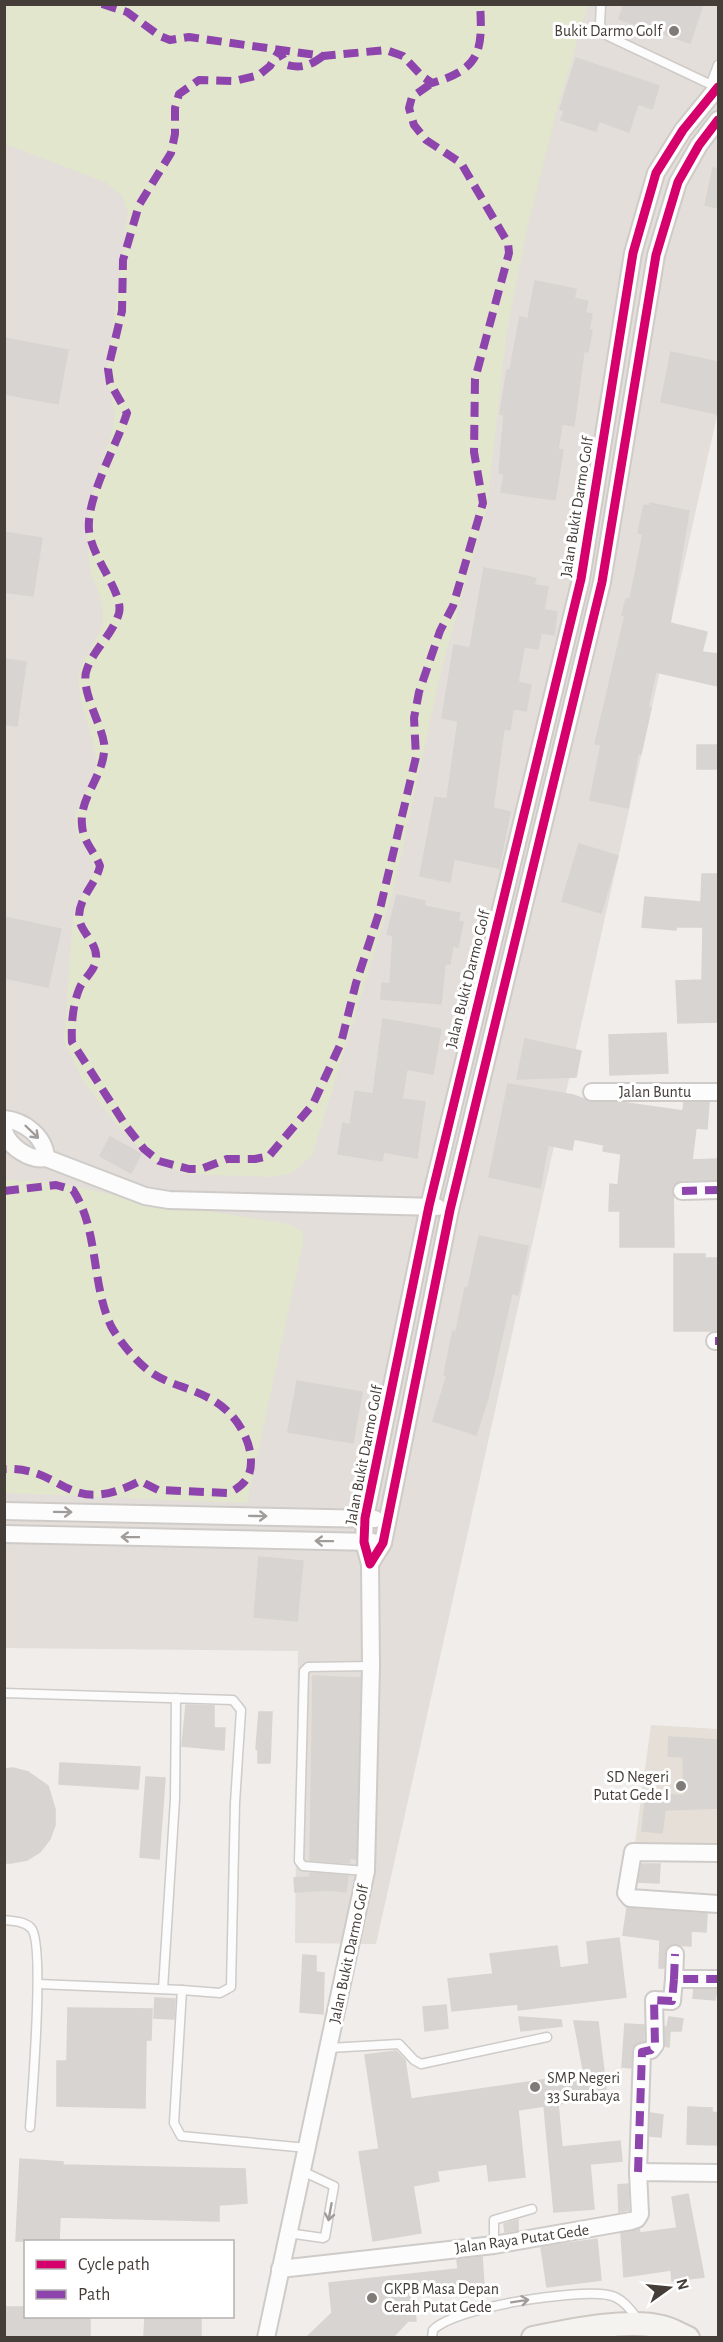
<svg xmlns="http://www.w3.org/2000/svg" width="723" height="2342" font-family="'Alegreya Sans',sans-serif">
	<style>
		.residential { fill: #e3ded9 }
		.education { fill: #e5dfd7 }
		.green { fill: #e1e6cd }
		.building { fill: #d8d4d1; stroke: #d8d4d0; stroke-width: 1.5 }
		.lines { fill: none; stroke-linecap: round; stroke-linejoin: round }
		.lane-casing { stroke: #cecbc8; stroke-width: 11 }
		.street-casing { stroke: #cecbc8; stroke-width: 20 }
		.secondary-casing { stroke: #cec9c2; stroke-width: 26 }
		.lane { stroke: #fdfcfc; stroke-width: 8 }
		.street { stroke: #fdfcfc; stroke-width: 16 }
		.secondary { stroke: #f5f3f0; stroke-width: 22 }
		.quiet { stroke: #8e44ad; stroke-width: 8; stroke-dasharray: 15 8; stroke-linecap: butt }
		.cycleway-casing { stroke: #fff; stroke-width: 13 }
		.cycleway { stroke: #d6006c; stroke-width: 9 }
		.oneway { stroke: #a09c9a }
		.poi-dot { fill: #807b76; stroke: #fff; stroke-width: 2 }
		.labels { text-anchor: middle; dominant-baseline: central; stroke-width: 6; stroke-linejoin: round; paint-order: stroke }
		.poi-label { font-size: 16px; fill: #443d38; stroke: #fff; text-anchor: end }
		.street-label { font-size: 16px; fill: #443d38; stroke: #fff }
	</style>
	<rect width="100%" height="100%" fill="#f0edea"/>
	<polygon class="residential" points="5,5 718,5 718,411 376,1944 295,1943 298,1651 5,1648"/>
	<polygon class="education" points="651,1725 718,1729 718,1845 635,1843"/>
	<g class="green">
		<path d="M4 5H588L559 102 526 233 506 337 487 508 442 667 393 892 312 1156 291 1173 273 1177 185 1174 151 1160 121 1130 83 1081 64 1041 73 917C77 901 90 888 93 871 96 857 74 841 75 821 76 800 97 782 96 762 95 733 77 706 79 677 81 656 101 640 103 619 105 599 91 581 89 561 83 514 99 472 113 428L115 413 106 378 128 213 122 195 105 182 5 144Z"/>
		<polygon points="5,1180 56,1182 126,1198 289,1224 303,1232 303,1243 247,1503 5,1493"/>
	</g>
	<g class="building">
		<polygon points="624,4 703,4 690,43 619,19"/>
		<polygon points="576,58 659,86 652,109 638,104 629,132 599,121 596,131 561,120 564,111 560,109"/>
		<polygon points="713,168 718,169 718,208 705,205"/>
		<polygon points="535,281 576,289 574,298 588,301 585,313 592,314 589,330 592,330 588,352 584,351 574,426 562,424 558,449 563,450 555,500 501,492 504,474 499,473 504,415 500,414 507,370 510,370 520,317 528,319"/>
		<polygon points="4,338 68,350 58,404 4,394"/>
		<polygon points="671,352 718,362 718,414 661,402"/>
		<polygon points="650,503 689,511 670,623 707,632 702,652 718,654 718,686 656,672 648,707 651,708 641,754 638,753 628,808 590,800 601,745 595,744 625,616 622,615 626,599 630,599 643,534 638,533 644,505 650,506"/>
		<polygon points="4,532 42,538 33,596 4,592"/>
		<polygon points="484,568 536,578 534,585 548,587 544,610 557,612 554,635 541,633 538,649 524,647 518,682 531,685 526,711 513,709 510,730 504,729 493,808 510,812 499,868 454,859 450,882 420,876 435,797 447,799 458,721 442,718 454,645 470,648"/>
		<polygon points="4,659 26,662 17,726 4,724"/>
		<rect x="697" y="745" width="21" height="24"/>
		<polygon points="579,844 618,856 601,913 562,901"/>
		<polygon points="702,874 718,874 718,1022 678,1023 676,981 702,980 703,927 676,927 676,930 642,927 645,897 701,902"/>
		<polygon points="397,895 425,901 424,906 460,913 458,921 463,922 458,947 453,946 450,964 445,964 441,1004 381,999 382,983 390,984 393,936 387,934"/>
		<polygon points="4,917 61,929 48,987 4,978"/>
		<polygon points="383,1019 441,1029 433,1074 407,1069 402,1099 425,1102 417,1158 384,1152 382,1161 338,1154 343,1123 350,1125 355,1091 373,1094"/>
		<polygon points="666,1033 668,1073 610,1075 609,1035"/>
		<polygon points="525,1039 581,1051 576,1077 517,1079"/>
		<polygon points="508,1084 573,1095 592,1102 620,1102 683,1111 684,1102 709,1102 707,1129 696,1128 692,1160 718,1159 718,1180 682,1180 673,1186 674,1247 620,1247 620,1211 609,1211 610,1184 618,1185 621,1154 603,1151 604,1145 574,1139 572,1150 548,1145 540,1188 489,1177"/>
		<polygon points="110,1137 141,1154 131,1173 100,1156"/>
		<polygon points="479,1236 528,1246 518,1295 512,1293 488,1398 476,1435 433,1421 447,1375 444,1375 453,1331 456,1332 465,1288 468,1288"/>
		<polygon points="674,1254 705,1254 705,1258 718,1258 718,1331 674,1331"/>
		<polygon points="297,1381 362,1392 353,1443 288,1432"/>
		<polygon points="259,1557 303,1561 297,1621 254,1617"/>
		<polygon points="313,1676 360,1678 356,1859 350,1858 349,1863 310,1860"/>
		<polygon points="186,1705 214,1706 214,1728 225,1728 224,1750 182,1746"/>
		<polygon points="259,1712 272,1712 270,1763 258,1763 258,1750 256,1749"/>
		<polygon points="669,1737 718,1740 718,1808 665,1810 662,1833 642,1831 646,1791 684,1796 683,1757 668,1756"/>
		<polygon points="60,1763 140,1767 138,1789 59,1784"/>
		<polygon points="13,1768 28,1772 48,1786 55,1809 55,1825 50,1839 40,1852 27,1860 11,1863 4,1863 4,1769"/>
		<polygon points="146,1777 165,1778 159,1859 140,1857"/>
		<polygon points="642,1864 660,1864 659,1883 638,1882"/>
		<polygon points="310,1873 348,1876 346,1892 330,1890 295,1892 294,1878 310,1877"/>
		<polygon points="627,1908 707,1914 706,1932 691,1931 691,1946 670,1945 665,1953 664,1968 659,1968 660,1940 623,1935"/>
		<polygon points="619,1938 626,1997 518,2010 518,2004 452,2011 448,1979 493,1974 490,1954 557,1946 560,1968 589,1964 587,1942"/>
		<polygon points="303,1955 316,1956 316,1972 324,1973 323,2014 300,2012"/>
		<polygon points="694,1989 717,1989 715,2000 693,1998"/>
		<polygon points="155,1998 175,1999 174,2019 154,2018"/>
		<polygon points="446,2005 448,2028 425,2031 423,2007"/>
		<polygon points="68,2008 152,2009 151,2040 146,2040 145,2108 57,2106 57,2061 67,2061"/>
		<polygon points="519,2017 561,2020 562,2026 521,2031"/>
		<polygon points="669,2017 683,2019 681,2031 670,2031 669,2047 665,2046 665,2027 667,2027"/>
		<polygon points="574,2021 598,2022 607,2097 558,2104 562,2147 620,2141 622,2161 590,2164 594,2209 554,2212 544,2106 518,2110 525,2177 489,2181 487,2164 437,2171 439,2181 413,2186 421,2233 373,2241 359,2152 379,2149 365,2055 396,2051 405,2060 411,2099 584,2074"/>
		<polygon points="625,2024 644,2025 644,2041 632,2048 631,2068 622,2067"/>
		<polygon points="688,2107 712,2108 712,2112 718,2113 718,2145 687,2144"/>
		<polygon points="650,2113 663,2115 661,2137 650,2136"/>
		<polygon points="20,2159 63,2162 63,2165 245,2169 247,2203 219,2205 219,2221 60,2217 59,2241 16,2241"/>
		<polygon points="628,2184 629,2210 619,2212 618,2185"/>
		<polygon points="688,2194 704,2277 672,2281 671,2270 624,2277 621,2233 639,2229 640,2233 677,2228 672,2197"/>
		<polygon points="518,2220 518,2230 505,2232 504,2224"/>
		<polygon points="597,2239 601,2280 547,2287 541,2247"/>
		<polygon points="482,2257 484,2286 441,2289 441,2292 413,2295 416,2321 408,2321 393,2337 307,2337 332,2313 329,2283 458,2269 457,2260"/>
		<polygon points="4,2307 26,2307 26,2316 90,2316 90,2337 4,2337"/>
		<polygon points="145,2316 201,2316 201,2337 144,2337"/>
	</g>
	<g class="lines">
		<defs>
			<g id="lane">
				<polyline points="601,4 600,25 608,36 718,88"/>
				<polyline points="711,84 718,65"/>
				<polyline points="4,1693 233,1700 241,1710 235,1803 231,1987 220,1993 182,1990"/>
				<polyline points="366,1871 303,1866 299,1861 304,1671 308,1667 371,1666"/>
				<path d="M4 1920C13 1921 24 1921 31 1928 45 1942 32 2098 30 2127"/>
				<polyline points="38,1984 182,1990 174,2123 181,2136 307,2148"/>
				<polyline points="163,1989 175,1799 176,1698"/>
				<polyline points="329,2048 399,2044 414,2060 421,2064 547,2037"/>
				<polyline points="288,2233 323,2238 325,2237 334,2186 302,2171"/>
				<polyline points="494,2245 494,2220 532,2209"/>
				<path d="M432 2338 433 2330C455 2307 575 2289 608 2295 622 2297 631 2310 639 2321"/>
			</g>
			<g id="street">
				<polyline points="718,87 683,130 656,173 633,253 581,579 429,1206 365,1518 364,1542 370,1564 383,1543 450,1210 602,582 656,255 678,182 699,145 718,120"/>
				<polyline points="592,1092 718,1092"/>
				<path d="M4 1119C25 1121 45 1137 46 1158"/>
				<path d="M4 1131C9 1147 30 1161 46 1158L145 1196 169 1200 437 1207"/>
				<polyline points="682,1191 718,1190"/>
				<polyline points="715,1341 718,1341"/>
				<polyline points="4,1511 375,1519"/>
				<polyline points="4,1534 373,1542"/>
				<polyline points="718,1853 633,1852 626,1893 630,1898 718,1904"/>
				<polyline points="674,1979 675,1954"/>
				<polyline points="638,2172 642,2052 651,2050 655,2045 654,2000 672,2001 674,1979 718,1979"/>
				<polyline points="280,2269 494,2245 631,2221 637,2219 640,2214 638,2172 718,2173"/>
				<polyline points="266,2338 366,1871 371,1666 370,1564"/>
			</g>
			<path id="secondary" d="M533 2338C568 2331 628 2318 662 2327 671 2329 679 2334 688 2338"/>
		</defs>
		<use href="#lane" class="lane-casing"/>
		<use href="#street" class="street-casing"/>
		<use href="#secondary" class="secondary-casing"/>
		<use href="#lane" class="lane"/>
		<use href="#street" class="street"/>
		<use href="#secondary" class="secondary"/>
		<g class="quiet">
			<path d="M102 4 127 12 160 36 170 40 189 37 323 56 386 50 403 56 422 76 432 83C480 69 483 52 480 4"/>
			<path d="M323 56C311 65 302 69 287 65L279 51 270 66 259 75 234 81 199 80 179 94 175 108V134L171 153 139 205 123 260 122 311 108 369 110 383 127 413C117 445 86 498 89 530 91 557 124 593 119 613 113 634 94 649 87 669 79 688 101 723 104 743 107 774 79 795 82 825 83 842 95 852 100 866 96 884 79 897 79 917 80 933 98 942 96 959 95 971 85 977 80 987 73 1003 71 1024 72 1042L126 1126 144 1149 159 1161 189 1169H201L227 1159H255L269 1156 313 1104 341 1043 356 983 379 913 416 757 414 718 419 692 440 631 453 606 483 503 474 452 475 379 509 253 508 243 461 163 426 140 414 125 409 108 412 97 432 83"/>
			<path d="M4 1191 56 1185 73 1190C99 1230 91 1283 111 1326 119 1341 136 1361 149 1371 167 1384 188 1387 207 1397 231 1408 251 1435 251 1462 251 1478 243 1486 229 1493L158 1490 140 1481C66 1519 65 1466 4 1469"/>
			<polyline points="682,1191 718,1190"/>
			<polyline points="715,1341 718,1341"/>
			<polyline points="674,1979 675,1954"/>
			<polyline points="638,2172 642,2052 651,2050 655,2045 654,2000 672,2001 674,1979 718,1979"/>
		</g>
		<defs>
			<polyline id="cycleway" points="718,87 683,130 656,173 633,253 581,579 429,1206 365,1518 364,1542 370,1564 383,1543 450,1210 602,582 656,255 678,182 699,145 718,120"/>
		</defs>
		<use href="#cycleway" class="cycleway-casing"/>
		<use href="#cycleway" class="cycleway"/>
	</g>
	<defs><path id="oneway-shaft" d="M-6 0H5M1.5-3L5.5 0L1.5 3" fill="none" stroke-width="1.6" stroke-linecap="round" stroke-linejoin="round" transform="scale(1.5)"/></defs>
	<g class="oneway">
		<use href="#oneway-shaft" transform="translate(32 1132) rotate(44)"/>
		<use href="#oneway-shaft" transform="translate(63 1512) rotate(1)"/>
		<use href="#oneway-shaft" transform="translate(258 1516) rotate(1)"/>
		<use href="#oneway-shaft" transform="translate(130 1537) rotate(-179)"/>
		<use href="#oneway-shaft" transform="translate(324 1541) rotate(-179)"/>
		<use href="#oneway-shaft" transform="translate(330 2212) rotate(100)"/>
		<use href="#oneway-shaft" transform="translate(520 2301) rotate(-9)"/>
	</g>
	<g class="poi-dot">
		<circle cx="674" cy="31" r="6"/>
		<circle cx="681" cy="1786" r="6"/>
		<circle cx="535" cy="2087" r="6"/>
		<circle cx="372" cy="2298" r="6"/>
	</g>
	<g class="labels">
		<g class="poi-label">
			<text x="662" y="31">Bukit Darmo Golf</text>
			<text x="669" y="1777">SD Negeri<tspan x="669" dy="18">Putat Gede I</tspan></text>
			<text x="547" y="2078" text-anchor="start">SMP Negeri<tspan x="547" dy="18">33 Surabaya</tspan></text>
			<text x="384" y="2289" text-anchor="start">GKPB Masa Depan<tspan x="384" dy="18">Cerah Putat Gede</tspan></text>
		</g>
		<g class="street-label">
			<text transform="translate(577 507) rotate(-81)">Jalan Bukit Darmo Golf</text>
			<text transform="translate(468 979) rotate(-76)">Jalan Bukit Darmo Golf</text>
			<text x="655" y="1092">Jalan Buntu</text>
			<text transform="translate(364 1455) rotate(-79)">Jalan Bukit Darmo Golf</text>
			<text transform="translate(349 1954) rotate(-78)">Jalan Bukit Darmo Golf</text>
			<text transform="translate(522 2239) rotate(-8)">Jalan Raya Putat Gede</text>
		</g>
	</g>
	<rect width="723" height="2342" fill="none" stroke="#443d38" stroke-width="12"/>
	<rect x="24" y="2240" width="210" height="78" fill="#ffffff" stroke="#b4b1af" stroke-width="1.5"/>
	<rect x="36" y="2260" width="30" height="9" fill="#d6006c" stroke="#b4b1af" stroke-width="1.5"/>
	<text x="78" y="2270" font-size="18" fill="#443d38">Cycle path</text>
	<rect x="36" y="2290" width="30" height="9" fill="#8e44ad" stroke="#b4b1af" stroke-width="1.5"/>
	<text x="78" y="2300" font-size="18" fill="#443d38">Path</text>
	<g transform="translate(669 2288) rotate(75)" stroke="#ffffff" stroke-width="4.5" paint-order="stroke">
	<path d="M0-4.5L10 22L0 15L-10 22Z" fill="#443d38"/>
	<text y="-9" font-size="16" font-weight="bold" text-anchor="middle" fill="#443d38">N</text>
	</g>
</svg>
